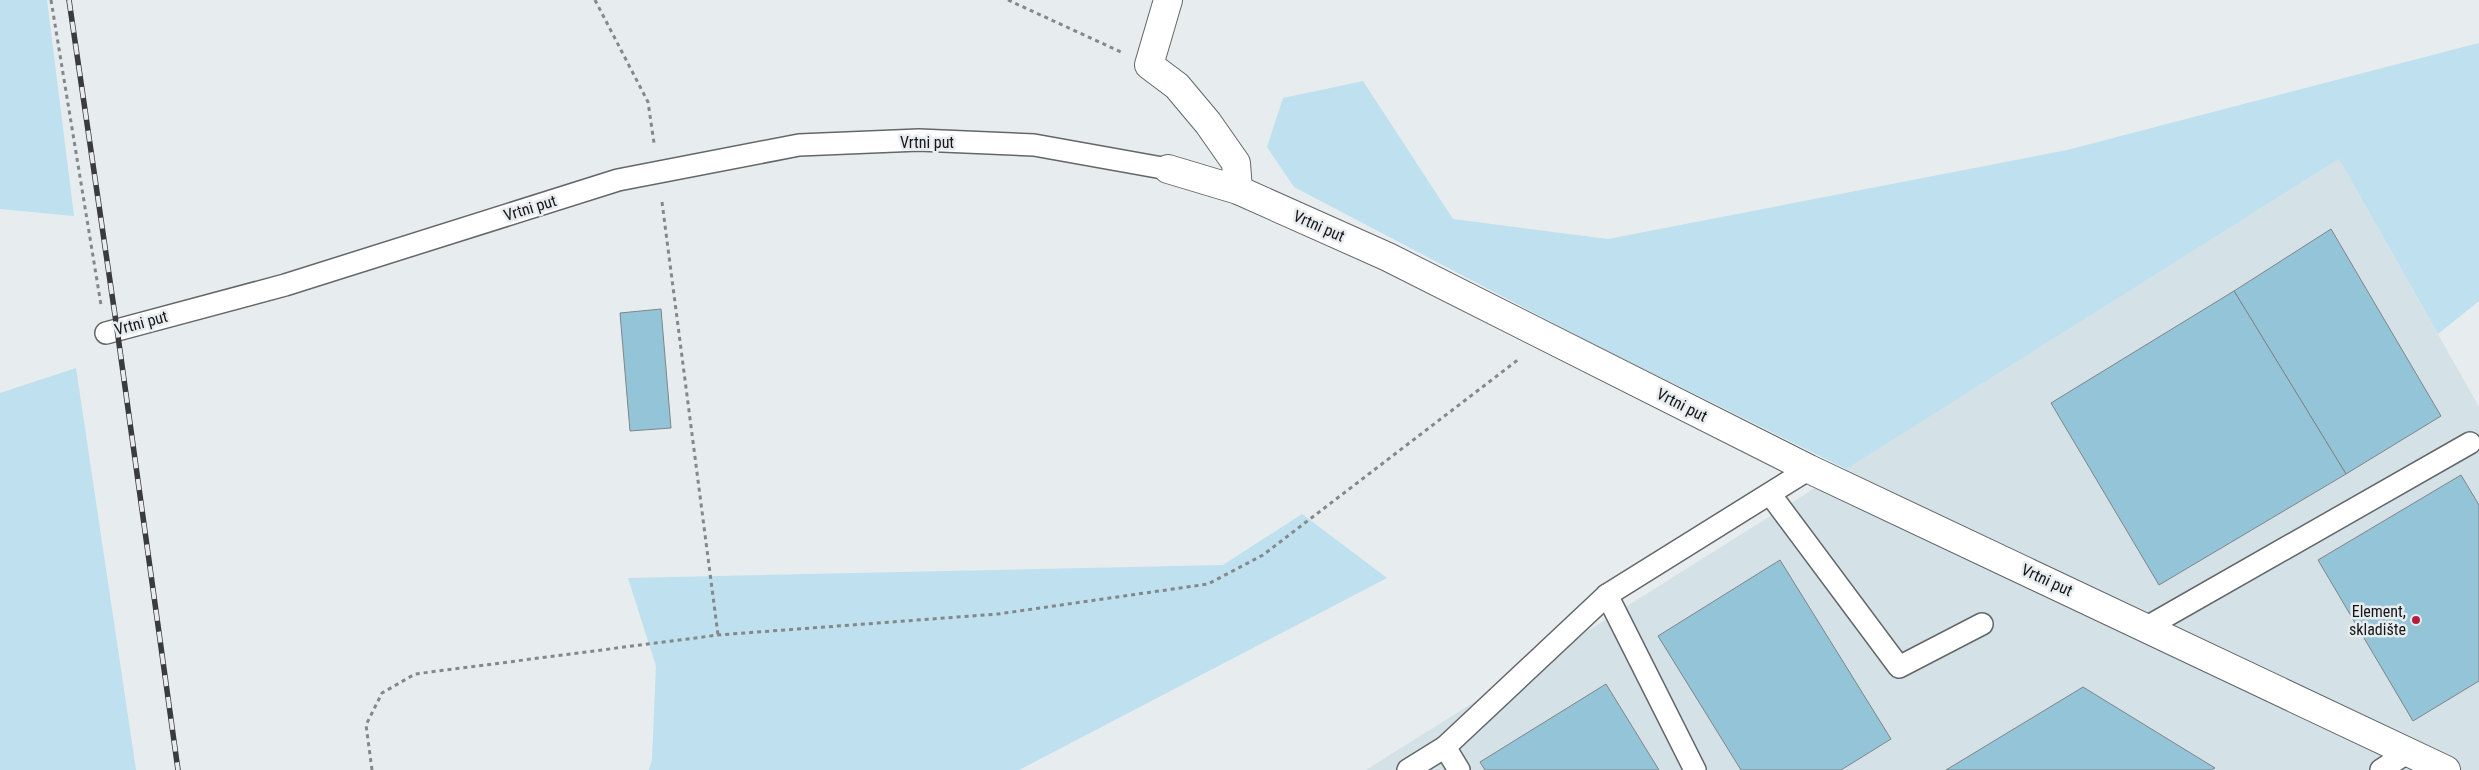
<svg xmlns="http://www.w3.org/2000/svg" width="2479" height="770" font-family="'Roboto Condensed',sans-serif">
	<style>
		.built { fill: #d4e1e7 }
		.green { fill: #bee0ef }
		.building { fill: #93c4d8; stroke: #808587 }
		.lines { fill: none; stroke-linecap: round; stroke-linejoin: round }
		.service-casing { stroke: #636769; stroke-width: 24 }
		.minor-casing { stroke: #636769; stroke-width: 30 }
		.path { stroke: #85888a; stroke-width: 3; stroke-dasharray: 4 4; stroke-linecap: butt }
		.service { stroke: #fff; stroke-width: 21 }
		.minor { stroke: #fff; stroke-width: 28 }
		.rail-casing { stroke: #393b3c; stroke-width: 5.5 }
		.rail { stroke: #e7ecee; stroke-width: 4; stroke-dasharray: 11; stroke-linecap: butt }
		.poi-dot { fill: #b21f40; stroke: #e7ecee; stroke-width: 2 }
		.labels { text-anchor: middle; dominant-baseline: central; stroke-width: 5; stroke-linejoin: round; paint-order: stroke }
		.street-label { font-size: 16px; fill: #141617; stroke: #e7ecee }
		.poi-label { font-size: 16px; fill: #141617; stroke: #e7ecee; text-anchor: end }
	</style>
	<rect width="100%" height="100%" fill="#e7ecee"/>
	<polygon class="built" points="2339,159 2479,407 2479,770 1366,770"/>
	<g class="green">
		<polygon points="0,0 47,0 74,216 0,209"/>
		<polygon points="2479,43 2479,301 2438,334 2339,159 1846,469 1580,337 1294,187 1267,147 1283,98 1363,81 1453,219 1608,239 2067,150"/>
		<polygon points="76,368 136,770 0,770 0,393"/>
		<polygon points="1302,514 1387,578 1019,770 649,770 652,760 656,666 628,578 1223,565"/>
	</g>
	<g class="building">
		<polygon points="2331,229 2441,416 2346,474 2234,291"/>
		<polygon points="2234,291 2346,474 2159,585 2051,403"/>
		<polygon points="661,309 671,428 630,431 620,313"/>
		<polygon points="2461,475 2479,505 2479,681 2413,721 2318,560"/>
		<polygon points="1780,560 1891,739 1841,770 1741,770 1658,636"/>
		<polygon points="1606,684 1659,770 1485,770 1480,762"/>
		<polygon points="2083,687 2215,768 2211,770 1946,770"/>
	</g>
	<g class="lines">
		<defs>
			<g id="service">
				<polyline points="106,333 285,285 618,180 799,145 919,140 1034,145 1168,169"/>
				<polyline points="1770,494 1899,667 1982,624"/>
				<polyline points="1607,595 1695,770"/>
				<polyline points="2147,627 2470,443"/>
				<polyline points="1445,747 1459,770"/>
				<polyline points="1408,770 1445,747 1607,595 1809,469"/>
				<polyline points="2381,770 2408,752"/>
			</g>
			<g id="minor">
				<polyline points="1168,0 1149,65 1177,86 1208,123 1236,163 1238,190"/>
				<polyline points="1168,169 1238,190 1388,257 1809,469 2446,770"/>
			</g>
		</defs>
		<use href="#service" class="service-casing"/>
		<use href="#minor" class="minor-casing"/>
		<g class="path">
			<polyline points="51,0 101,305"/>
			<polyline points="595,0 648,102 654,143"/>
			<polyline points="1008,0 1121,52"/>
			<polyline points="662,202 718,635"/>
			<polyline points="372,770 366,725 382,693 415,674 718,635 998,614 1208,584 1263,555 1519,359"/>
		</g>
		<use href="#service" class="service"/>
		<use href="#minor" class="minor"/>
		<defs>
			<polyline id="rail" points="69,0 117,329 178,770"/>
		</defs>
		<use href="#rail" class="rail-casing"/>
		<use href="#rail" class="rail"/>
	</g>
	<circle class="poi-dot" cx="2416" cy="620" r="5"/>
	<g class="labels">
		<g class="street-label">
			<text x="927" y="142">Vrtni put</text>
			<text transform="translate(530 208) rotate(-17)">Vrtni put</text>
			<text transform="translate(1319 226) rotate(24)">Vrtni put</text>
			<text transform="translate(141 323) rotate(-15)">Vrtni put</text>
			<text transform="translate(1682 405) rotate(27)">Vrtni put</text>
			<text transform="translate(2047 580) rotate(25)">Vrtni put</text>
		</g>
		<g class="poi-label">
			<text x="2406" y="611">Element,<tspan x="2406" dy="18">skladište</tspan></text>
		</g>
	</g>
</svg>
